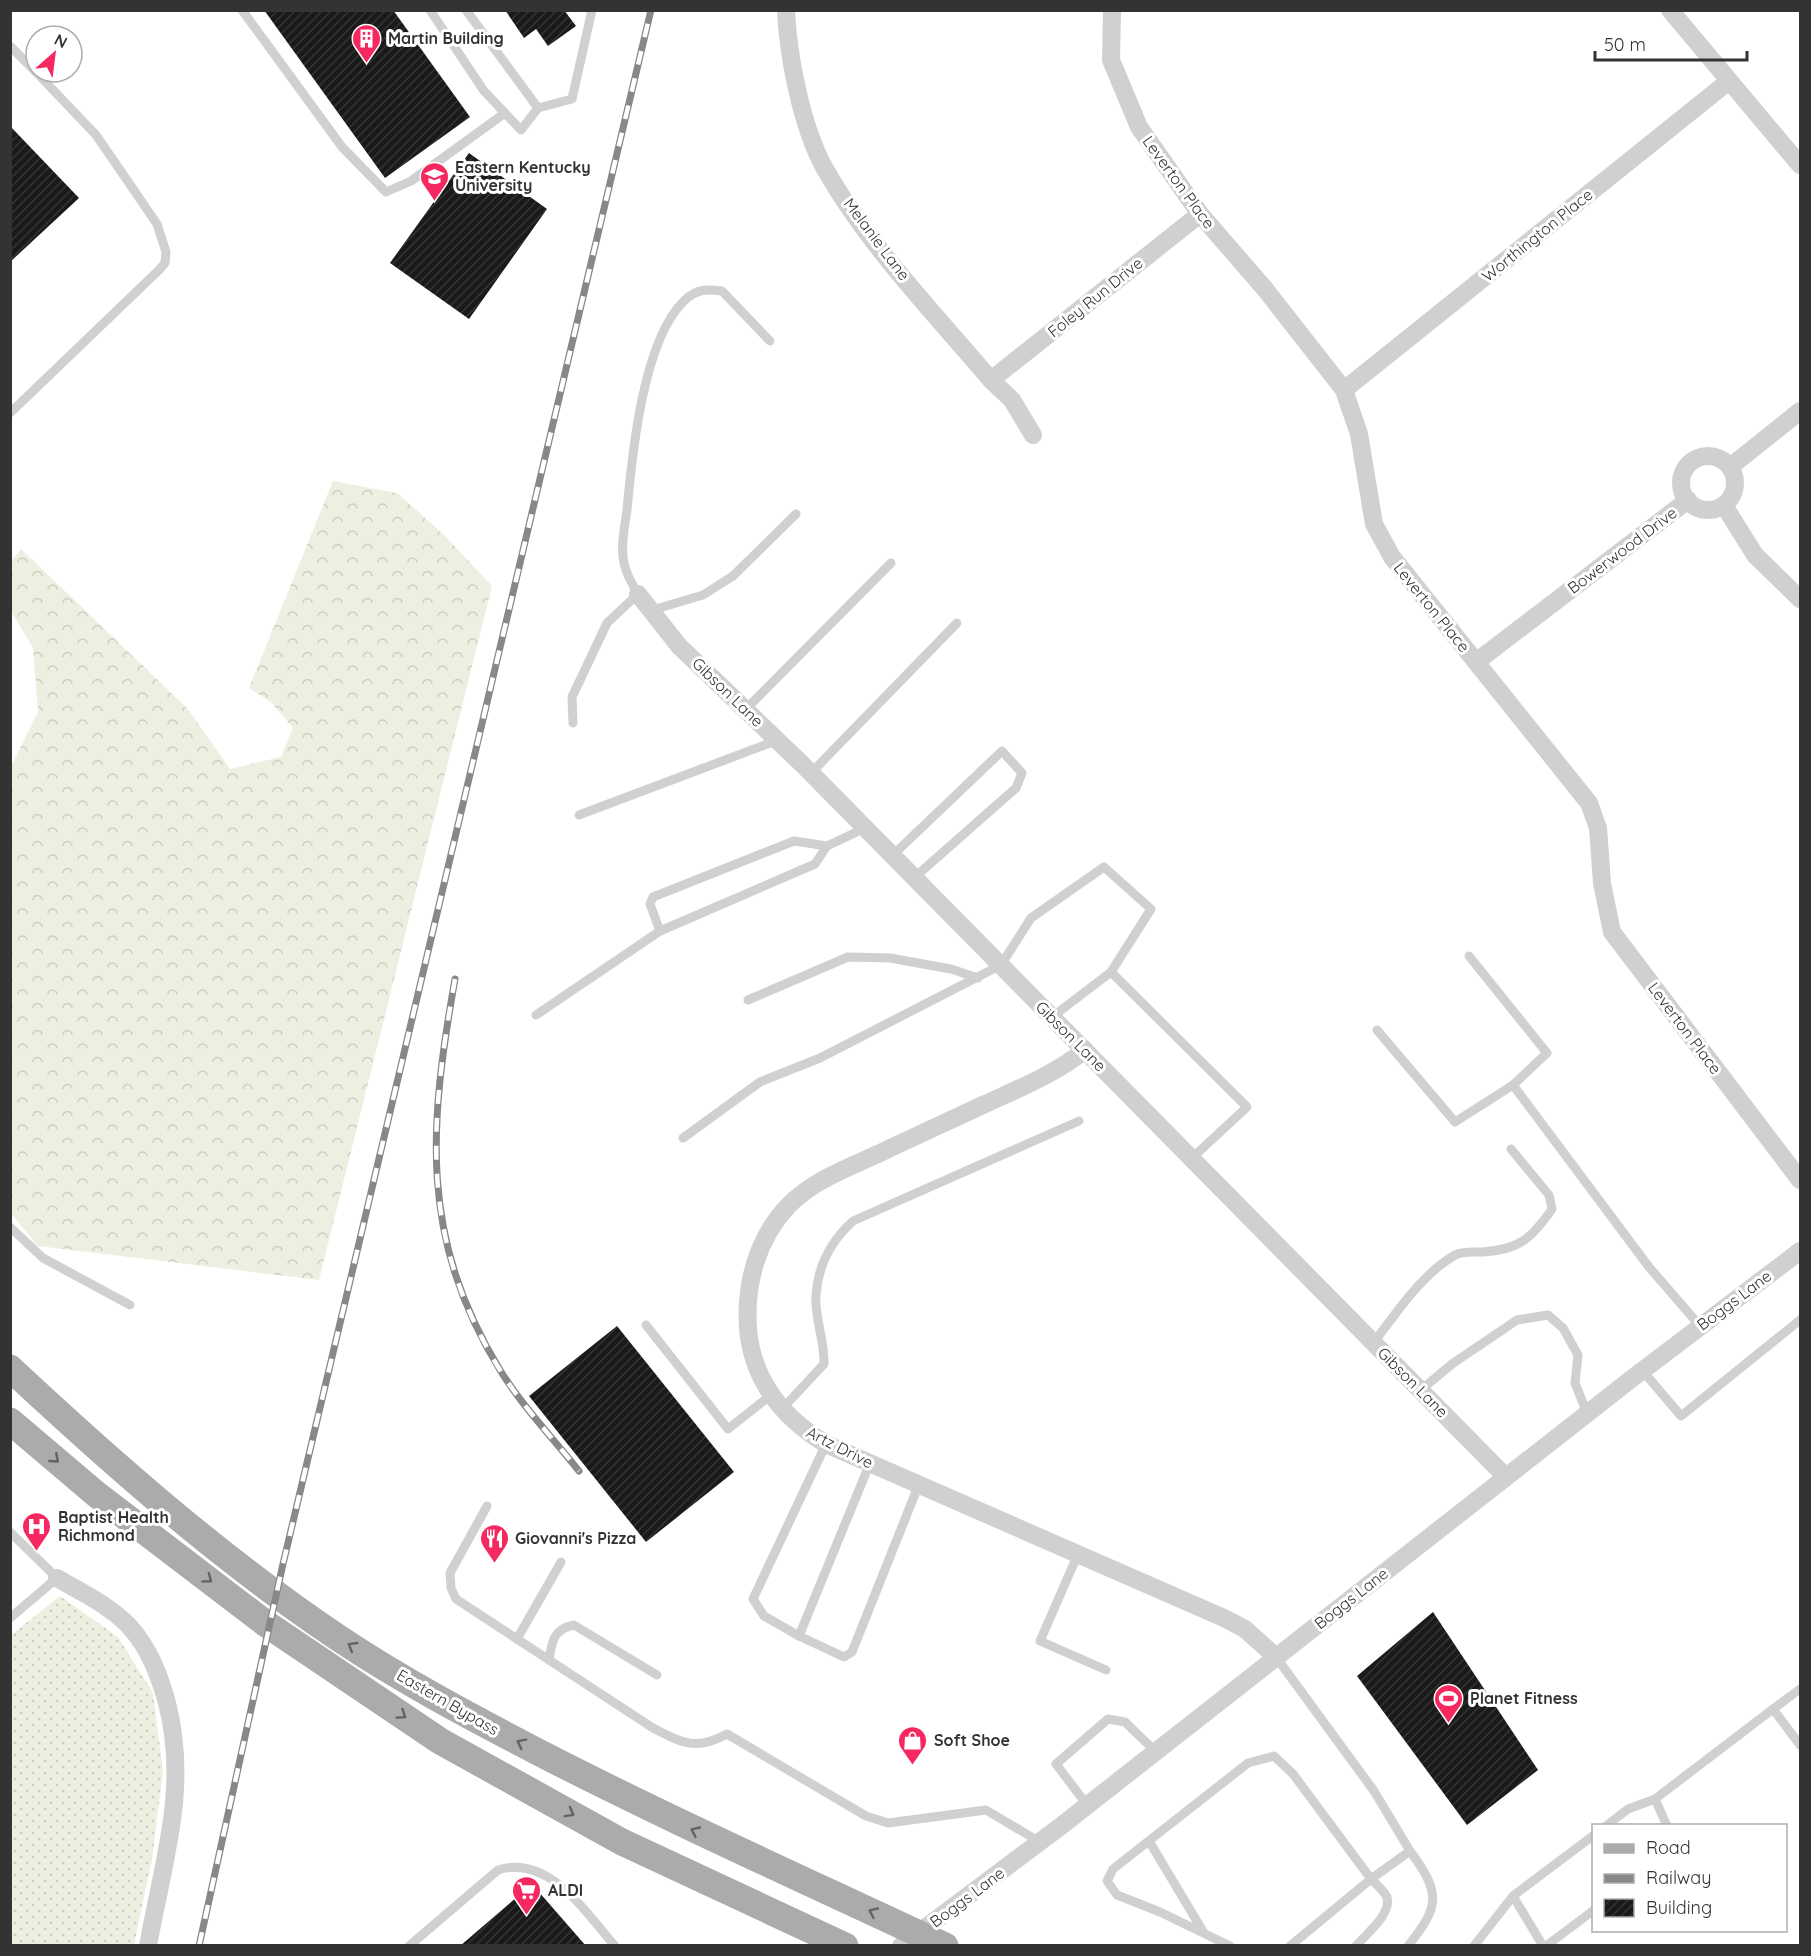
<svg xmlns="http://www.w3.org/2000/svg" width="1811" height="1956" font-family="Quicksand,sans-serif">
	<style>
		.grass { fill: url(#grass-dots) }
		.forest { fill: url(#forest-crowns) }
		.building { fill: url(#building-hatch) }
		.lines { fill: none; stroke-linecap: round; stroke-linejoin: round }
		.lane { stroke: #d0d0d0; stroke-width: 9 }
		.street { stroke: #d0d0d0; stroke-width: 18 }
		.primary { stroke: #ababab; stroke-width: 27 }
		.rail-casing { stroke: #888; stroke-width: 7 }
		.rail { stroke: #fff; stroke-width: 4.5; stroke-dasharray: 14; stroke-linecap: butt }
		.oneway { stroke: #636363 }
		.labels { text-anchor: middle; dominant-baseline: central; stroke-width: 6; stroke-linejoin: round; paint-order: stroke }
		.poi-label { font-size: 16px; font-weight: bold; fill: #333; stroke: #fff; text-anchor: start }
		.street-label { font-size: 16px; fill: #333; stroke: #fff }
	</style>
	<defs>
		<pattern id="grass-dots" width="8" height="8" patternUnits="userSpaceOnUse" patternTransform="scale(1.5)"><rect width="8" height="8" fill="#ecf0e0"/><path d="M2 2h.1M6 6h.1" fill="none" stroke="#cbcec1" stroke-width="1.8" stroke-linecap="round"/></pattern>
		<pattern id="forest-crowns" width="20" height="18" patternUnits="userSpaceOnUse" patternTransform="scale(1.5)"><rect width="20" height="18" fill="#ecf0e0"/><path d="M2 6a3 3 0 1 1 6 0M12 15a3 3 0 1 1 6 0" fill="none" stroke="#cbcec1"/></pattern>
		<pattern id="building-hatch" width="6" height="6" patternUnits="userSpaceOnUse" patternTransform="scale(1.5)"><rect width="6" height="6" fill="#1a1a1a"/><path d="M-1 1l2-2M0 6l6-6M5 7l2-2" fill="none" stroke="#333"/></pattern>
	</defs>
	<rect width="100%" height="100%" fill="#fff"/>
	<polygon class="grass" points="60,1596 118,1637 153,1693 163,1771 152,1859 134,1945 11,1945 11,1635"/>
	<polygon class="forest" points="333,481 397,493 444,535 492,586 319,1280 38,1246 10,1212 11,767 38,712 33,648 11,611 11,561 21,549 188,709 230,769 281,757 293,728 271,702 249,688"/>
	<g class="building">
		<polygon points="264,10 393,10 470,117 385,178"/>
		<polygon points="505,10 564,10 576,26 548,46 536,29 524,38"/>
		<polygon points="10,126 79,198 10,262"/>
		<polygon points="469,153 547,209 469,319 390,263"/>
		<polygon points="617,1326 734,1472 646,1542 529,1396"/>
		<polygon points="1433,1612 1538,1770 1467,1825 1357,1676"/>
		<polygon points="532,1884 586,1946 460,1946"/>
	</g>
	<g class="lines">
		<g class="lane">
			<polyline points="242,10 342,147 386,192 411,181 505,113"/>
			<polyline points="430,10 484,91 521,130 538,108 466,10"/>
			<polyline points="10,46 36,72"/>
			<polyline points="538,108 572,99 592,10"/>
			<polyline points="10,413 159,270 165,263 166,252 157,224 96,135 36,72"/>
			<polyline points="649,611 703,595 733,576 796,514"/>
			<polyline points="746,709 891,563"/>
			<path d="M573 723 572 697 607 623 638 594C631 582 624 570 623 556 621 542 625 525 627 510 632 455 643 340 684 301 696 289 706 289 722 291L770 341"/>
			<polyline points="811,773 957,623"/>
			<polyline points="579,815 778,740"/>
			<polyline points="827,846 794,841 653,897 650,904 660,931 815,864 827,846 865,828"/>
			<polyline points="893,855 1002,751 1022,773 1016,788 915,877"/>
			<polyline points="1469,956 1547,1053 1513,1085 1649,1267 1700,1326"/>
			<polyline points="748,1000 848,957 890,958 951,969 978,978"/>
			<polyline points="536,1015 660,931"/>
			<polyline points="1052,1017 1111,972 1247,1107 1191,1159"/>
			<polyline points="1377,1030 1455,1122 1513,1085"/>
			<polyline points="683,1138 760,1082 820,1058 1001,965 1031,918 1104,867 1151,909 1111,972"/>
			<polyline points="10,1227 43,1258 130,1305"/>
			<polyline points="646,1325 728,1429 771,1395"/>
			<path d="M1374 1342C1398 1311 1421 1275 1455 1255 1462 1251 1474 1252 1482 1252 1519 1250 1532 1238 1552 1209L1549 1195 1511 1149"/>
			<polyline points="1642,1370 1681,1416 1800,1320"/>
			<polyline points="1421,1390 1452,1364 1517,1320 1548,1315 1563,1328 1578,1355 1575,1383 1587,1413"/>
			<path d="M782 1409 824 1364C825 1341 814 1317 816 1295 818 1264 831 1241 853 1221L1079 1121"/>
			<polyline points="826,1444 753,1599 764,1616 799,1636 870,1463"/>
			<path d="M487 1506 450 1573 451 1588 456 1599 653 1728C682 1743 696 1751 727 1734L866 1816 888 1823 986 1810 1040 1842"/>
			<polyline points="10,1532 57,1578 10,1618"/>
			<polyline points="1078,1554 1040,1641 1106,1670"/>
			<polyline points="799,1636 844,1657 852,1652 919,1484"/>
			<polyline points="517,1639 561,1562"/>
			<polyline points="1276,1657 1374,1791 1410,1851"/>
			<path d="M549 1660C552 1640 554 1629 574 1625L657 1675"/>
			<polyline points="1773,1709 1800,1689"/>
			<polyline points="1655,1799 1667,1826"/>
			<polyline points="1087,1805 1056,1764 1108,1719 1125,1722 1155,1751"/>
			<polyline points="1606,1826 1628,1809 1655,1799 1773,1709 1800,1745"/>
			<polyline points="1149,1841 1204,1933"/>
			<path d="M409 1946 498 1870C549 1854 586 1913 615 1946"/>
			<polyline points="1230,1946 1160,1912 1117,1895 1107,1881 1113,1869 1248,1763 1274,1756 1293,1774 1371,1879 1290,1946"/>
			<path d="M1356 1946C1366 1934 1392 1914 1387 1897 1384 1891 1376 1884 1371 1879L1410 1851C1441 1893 1440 1906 1408 1946"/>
			<polyline points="1474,1946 1513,1896"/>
			<polyline points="1543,1946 1513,1896 1594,1835"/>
			<polyline points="1546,1946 1594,1910"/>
		</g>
		<g class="street">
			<path d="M786 10C788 57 802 128 825 169 869 246 934 313 991 380L1012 400 1033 435"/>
			<polyline points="1112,10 1111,60 1139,127 1200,214 1265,289 1344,390 1359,434 1374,524 1392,557 1589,803 1598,828 1602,883 1612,932 1800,1180"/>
			<polyline points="1670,10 1800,165"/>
			<polyline points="991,380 1200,214"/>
			<polyline points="1344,390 1729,81"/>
			<circle cx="1708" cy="483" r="27"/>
			<polyline points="1730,467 1800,411"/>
			<polyline points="1725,507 1755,555 1800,599"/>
			<polyline points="638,594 679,646 803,765 1506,1477"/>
			<polyline points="1476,662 1688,500"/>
			<path d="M1085 1050C1055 1074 1020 1088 985 1104 949 1121 913 1137 878 1154 847 1168 812 1181 788 1206 757 1239 745 1284 748 1328 752 1380 783 1418 826 1444L1224 1618 1245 1629 1276 1657"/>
			<path d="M57 1578C81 1592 109 1605 129 1626 149 1648 159 1674 167 1703 189 1789 163 1861 148 1946"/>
			<polyline points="901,1946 1061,1826 1630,1380 1800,1251"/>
		</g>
		<g class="primary">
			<path d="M10 1368C114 1465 222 1560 340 1639 403 1681 471 1717 538 1752 672 1821 809 1882 945 1946"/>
			<polyline points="10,1421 96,1494 265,1623 440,1741 622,1842 845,1946"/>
		</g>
		<defs>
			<g id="rail">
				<path d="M455 979C429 1126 419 1237 500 1370 522 1406 553 1438 579 1471"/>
				<polyline points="199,1946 283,1564 651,10"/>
			</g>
		</defs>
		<use href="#rail" class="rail-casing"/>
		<use href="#rail" class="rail"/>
	</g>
	<defs><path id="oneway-chevron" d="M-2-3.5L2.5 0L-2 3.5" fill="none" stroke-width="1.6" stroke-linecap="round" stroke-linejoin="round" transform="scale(1.5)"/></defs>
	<g class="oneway">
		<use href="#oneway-chevron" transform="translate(55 1459) rotate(41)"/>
		<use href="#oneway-chevron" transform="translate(208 1579) rotate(37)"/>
		<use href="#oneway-chevron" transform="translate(352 1646) rotate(-149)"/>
		<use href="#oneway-chevron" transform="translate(402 1715) rotate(34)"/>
		<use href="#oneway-chevron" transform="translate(521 1743) rotate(-153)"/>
		<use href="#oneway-chevron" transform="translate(570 1813) rotate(29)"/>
		<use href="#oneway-chevron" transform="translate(695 1831) rotate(-155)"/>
		<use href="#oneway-chevron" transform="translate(873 1912) rotate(-155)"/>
	</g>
	<defs>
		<symbol id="building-pin" viewBox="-11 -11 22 30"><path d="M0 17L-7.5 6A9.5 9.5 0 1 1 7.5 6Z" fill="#f62860" stroke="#fff"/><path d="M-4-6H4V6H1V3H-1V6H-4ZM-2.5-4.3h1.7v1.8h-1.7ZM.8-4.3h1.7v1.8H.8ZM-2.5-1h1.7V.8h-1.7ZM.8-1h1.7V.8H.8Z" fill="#fff"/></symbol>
		<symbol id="university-pin" viewBox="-11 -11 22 30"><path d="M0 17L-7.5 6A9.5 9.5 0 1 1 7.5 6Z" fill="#f62860" stroke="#fff"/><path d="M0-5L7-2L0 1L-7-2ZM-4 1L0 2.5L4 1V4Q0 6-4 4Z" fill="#fff"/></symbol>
		<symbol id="hospital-pin" viewBox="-11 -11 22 30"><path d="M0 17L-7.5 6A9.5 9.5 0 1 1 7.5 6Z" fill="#f62860" stroke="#fff"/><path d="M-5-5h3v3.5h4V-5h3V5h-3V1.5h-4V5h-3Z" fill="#fff"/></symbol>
		<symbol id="restaurant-pin" viewBox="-11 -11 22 30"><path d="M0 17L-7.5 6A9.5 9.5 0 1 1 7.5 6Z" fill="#f62860" stroke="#fff"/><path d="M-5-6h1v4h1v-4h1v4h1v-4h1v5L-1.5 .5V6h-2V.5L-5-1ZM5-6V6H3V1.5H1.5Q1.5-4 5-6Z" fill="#fff"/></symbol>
		<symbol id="stadium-pin" viewBox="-11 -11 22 30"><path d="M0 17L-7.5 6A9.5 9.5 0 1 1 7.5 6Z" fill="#f62860" stroke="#fff"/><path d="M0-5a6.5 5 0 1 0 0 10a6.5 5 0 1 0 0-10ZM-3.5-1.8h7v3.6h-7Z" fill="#fff"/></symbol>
		<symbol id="shop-pin" viewBox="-11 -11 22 30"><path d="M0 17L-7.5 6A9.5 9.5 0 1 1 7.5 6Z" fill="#f62860" stroke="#fff"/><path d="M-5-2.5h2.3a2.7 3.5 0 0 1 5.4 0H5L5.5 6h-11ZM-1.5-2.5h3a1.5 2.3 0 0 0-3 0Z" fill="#fff"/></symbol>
		<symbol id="supermarket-pin" viewBox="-11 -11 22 30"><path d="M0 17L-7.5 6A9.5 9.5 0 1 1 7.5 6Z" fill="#f62860" stroke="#fff"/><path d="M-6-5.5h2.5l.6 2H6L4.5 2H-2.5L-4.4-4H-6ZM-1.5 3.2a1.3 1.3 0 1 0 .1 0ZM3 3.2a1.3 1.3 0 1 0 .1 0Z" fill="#fff"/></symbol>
	</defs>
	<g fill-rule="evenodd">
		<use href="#building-pin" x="350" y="22" width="33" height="45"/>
		<use href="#university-pin" x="418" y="160" width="33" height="45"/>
		<use href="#hospital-pin" x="20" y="1510" width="33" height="45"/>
		<use href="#restaurant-pin" x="478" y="1522" width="33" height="45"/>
		<use href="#stadium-pin" x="1432" y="1682" width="33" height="45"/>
		<use href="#shop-pin" x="896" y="1724" width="33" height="45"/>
		<use href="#supermarket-pin" x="510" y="1874" width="33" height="45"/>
	</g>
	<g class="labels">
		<g class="poi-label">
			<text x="388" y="38">Martin Building</text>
			<text x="455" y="167">Eastern Kentucky<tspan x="455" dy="18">University</tspan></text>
			<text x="58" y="1517">Baptist Health<tspan x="58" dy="18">Richmond</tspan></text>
			<text x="515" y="1538">Giovanni's Pizza</text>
			<text x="1470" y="1698">Planet Fitness</text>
			<text x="934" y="1740">Soft Shoe</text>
			<text x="548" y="1890">ALDI</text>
		</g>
		<g class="street-label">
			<text transform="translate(1179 182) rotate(54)">Leverton Place</text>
			<text transform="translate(1537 235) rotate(-39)">Worthington Place</text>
			<text transform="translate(877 239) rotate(53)">Melanie Lane</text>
			<text transform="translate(1095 297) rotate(-39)">Foley Run Drive</text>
			<text transform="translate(1622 550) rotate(-37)">Bowerwood Drive</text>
			<text transform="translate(1432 607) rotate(51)">Leverton Place</text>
			<text transform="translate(728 692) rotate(44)">Gibson Lane</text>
			<text transform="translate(1685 1028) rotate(53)">Leverton Place</text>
			<text transform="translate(1071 1036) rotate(45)">Gibson Lane</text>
			<text transform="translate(1734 1300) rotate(-37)">Boggs Lane</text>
			<text transform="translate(1413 1382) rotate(45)">Gibson Lane</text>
			<text transform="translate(840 1447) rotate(27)">Artz Drive</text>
			<text transform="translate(1351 1598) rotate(-38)">Boggs Lane</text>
			<text transform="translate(448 1702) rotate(30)">Eastern Bypass</text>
			<text transform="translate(967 1897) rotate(-37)">Boggs Lane</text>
		</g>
	</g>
	<rect width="1811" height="1956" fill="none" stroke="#333333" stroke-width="24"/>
	<rect x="1592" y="1824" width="195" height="108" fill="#ffffff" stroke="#adadad" stroke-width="1.5"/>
	<rect x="1604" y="1844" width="30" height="9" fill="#ababab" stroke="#adadad" stroke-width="1.5"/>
	<text x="1646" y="1854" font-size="18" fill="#333333">Road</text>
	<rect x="1604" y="1874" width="30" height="9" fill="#888888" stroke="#adadad" stroke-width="1.5"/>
	<text x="1646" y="1884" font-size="18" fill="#333333">Railway</text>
	<rect x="1604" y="1899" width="30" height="18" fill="url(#building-hatch)" stroke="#adadad" stroke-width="1.5"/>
	<text x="1646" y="1914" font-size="18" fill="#333333">Building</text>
	<g transform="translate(54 54) rotate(28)"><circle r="28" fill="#ffffff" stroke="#adadad" stroke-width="1.5"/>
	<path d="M0-4.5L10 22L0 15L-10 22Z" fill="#f62860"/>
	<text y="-9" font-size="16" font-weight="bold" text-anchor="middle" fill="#333333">N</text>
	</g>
	<path d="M1595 51v9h152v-9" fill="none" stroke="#333333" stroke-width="3"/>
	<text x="1604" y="51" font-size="18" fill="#333333" stroke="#ffffff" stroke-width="4.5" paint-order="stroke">50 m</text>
</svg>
